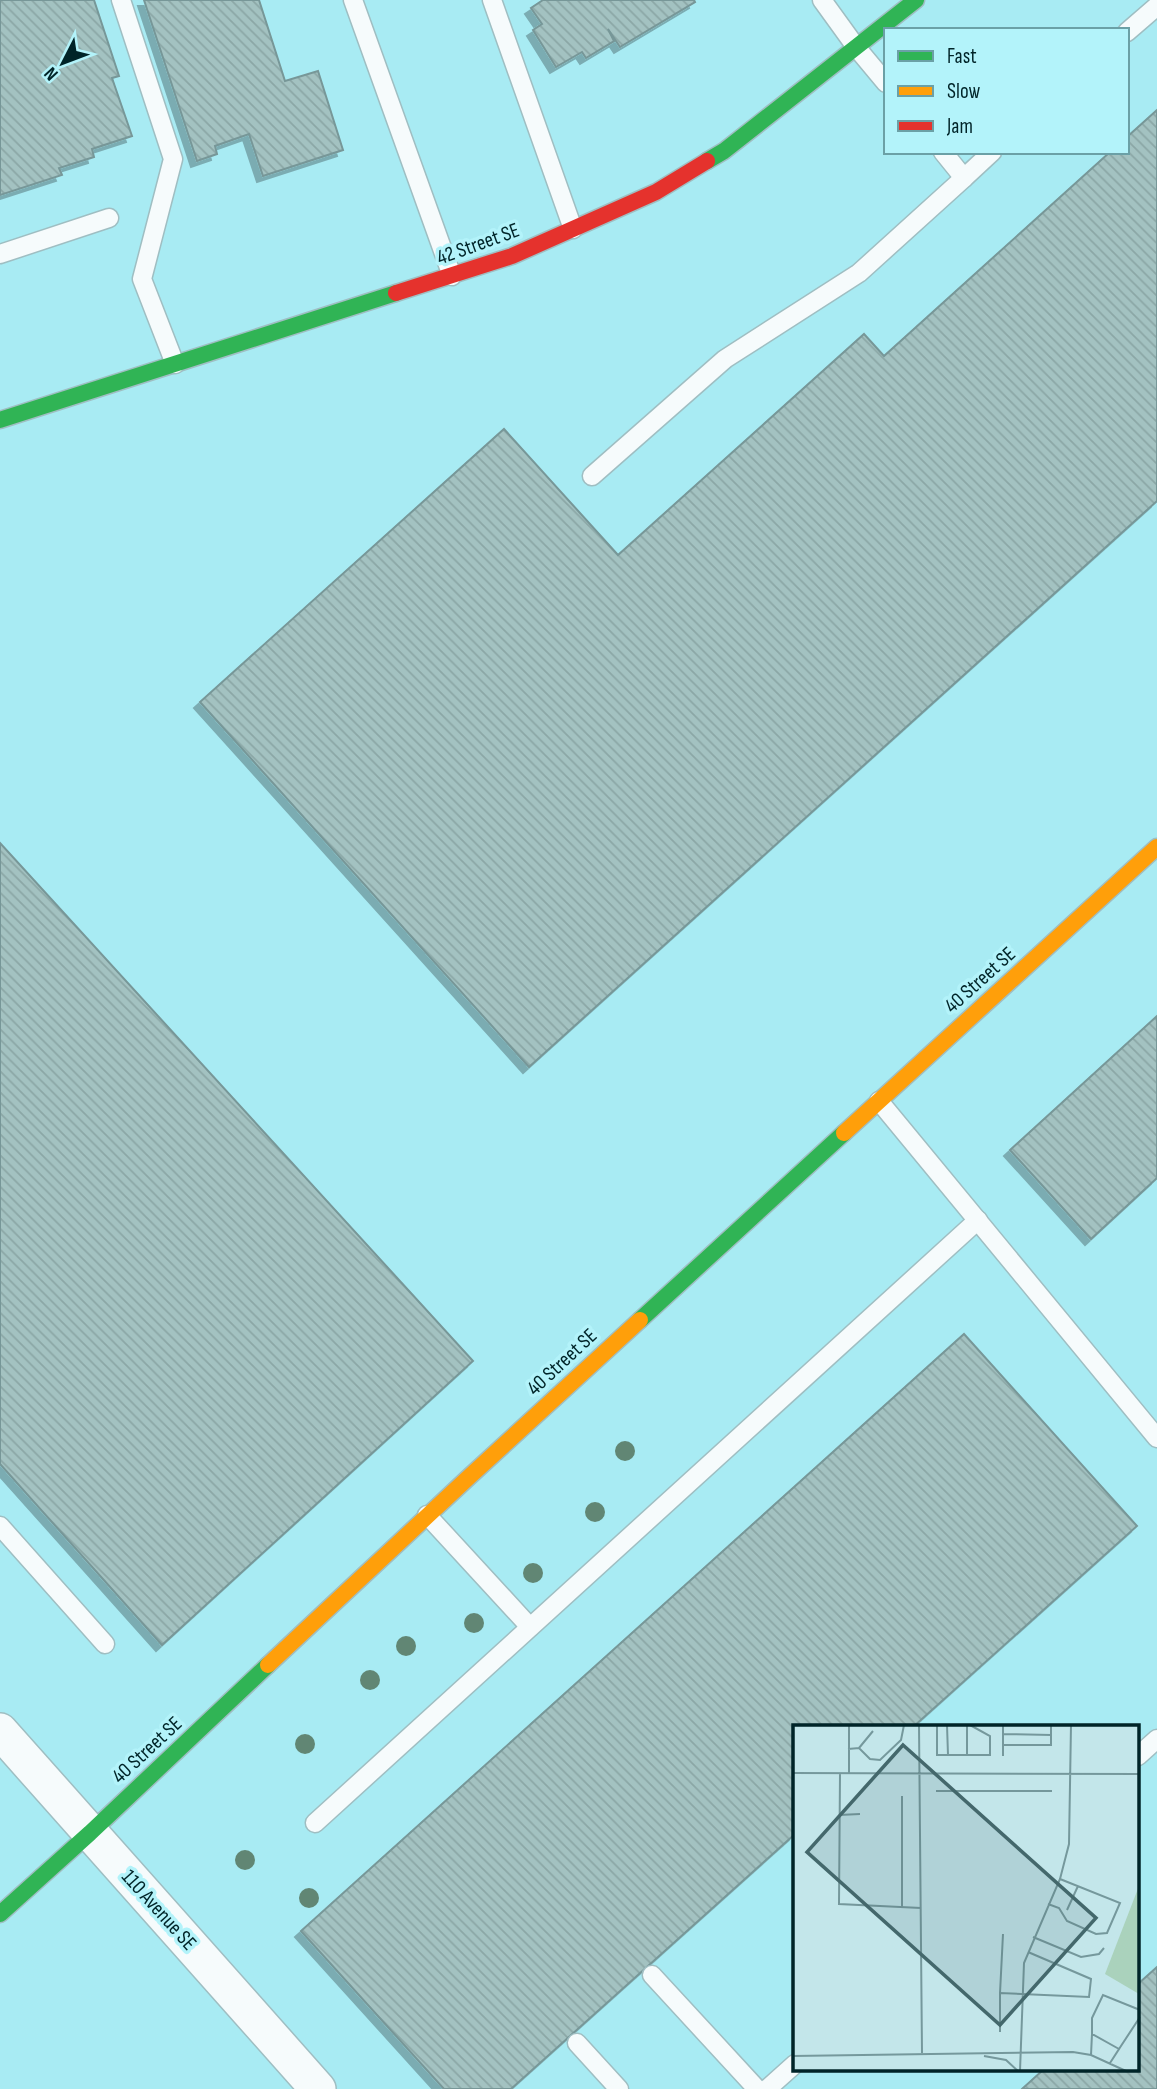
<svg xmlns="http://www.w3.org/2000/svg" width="1157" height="2089" font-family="'Sofia Sans Condensed',sans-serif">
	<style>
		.built { fill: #a8ebf3; fill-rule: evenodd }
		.building { fill: url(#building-back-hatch); stroke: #779798; stroke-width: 2; filter: url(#shadow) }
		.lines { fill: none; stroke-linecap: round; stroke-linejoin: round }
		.lane-casing { stroke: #9fbec2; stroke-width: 21 }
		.street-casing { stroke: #9fbec2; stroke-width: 38 }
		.fast-casing { stroke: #9fbec2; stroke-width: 19 }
		.slow-casing { stroke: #9fbec2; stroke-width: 19 }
		.jam-casing { stroke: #9fbec2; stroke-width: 19 }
		.lane { stroke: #f6fbfc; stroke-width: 18 }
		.street { stroke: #f6fbfc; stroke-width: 35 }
		.fast { stroke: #30b455; stroke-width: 16 }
		.slow { stroke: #ff9f0a; stroke-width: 16 }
		.jam { stroke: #e5322d; stroke-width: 16 }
		.tree { fill: #618674 }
		.labels { text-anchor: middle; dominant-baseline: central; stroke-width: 7; stroke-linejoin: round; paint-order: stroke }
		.street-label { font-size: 21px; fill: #002428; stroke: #b3f3fa }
		.inset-road { fill: none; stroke: #75989c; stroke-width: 2 }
		.view { fill: #44686c; fill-opacity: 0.15; stroke: #44686c; stroke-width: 3.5 }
		.inset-edge { fill: none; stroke: #002428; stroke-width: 3.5 }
	</style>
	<defs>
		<pattern id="building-back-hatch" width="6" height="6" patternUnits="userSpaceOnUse" patternTransform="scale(1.75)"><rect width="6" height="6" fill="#a3c2c1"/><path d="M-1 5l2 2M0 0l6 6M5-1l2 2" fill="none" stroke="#8ba7a6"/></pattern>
		<filter id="shadow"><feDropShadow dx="-6" dy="6" stdDeviation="0" flood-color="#0004"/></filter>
	</defs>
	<rect width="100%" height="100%" fill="#c3e6ea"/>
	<path class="built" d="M0 0H1157V2089H0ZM886 30H1127V152H886ZM795 1727H1138V2070H795Z"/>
	<g class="building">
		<polygon points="0,0 94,0 119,76 112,78 132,136 92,149 94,157 59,168 62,175 0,195"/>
		<polygon points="144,0 259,0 285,81 318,71 343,150 263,176 249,134 215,146 217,154 197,161"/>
		<polygon points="543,0 694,0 695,2 620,47 608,29 614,41 586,58 582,52 556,67 533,30 542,24 531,8"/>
		<polygon points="1157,110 1157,501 529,1067 200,702 504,429 618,555 864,334 884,356 1110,152 1127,152 1127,137"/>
		<polygon points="0,843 473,1361 162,1645 0,1464"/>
		<polygon points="1157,1016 1157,1178 1091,1239 1010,1150"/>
		<polygon points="964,1334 1137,1526 913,1727 795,1727 795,1834 511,2089 444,2089 301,1931"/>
		<polygon points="1157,1967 1157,2089 1022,2089 1043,2070 1138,2070 1138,1984"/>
	</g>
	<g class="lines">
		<defs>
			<g id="lane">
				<polyline points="121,0 173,159 142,279 175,364"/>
				<polyline points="353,0 452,276"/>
				<polyline points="492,0 573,229"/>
				<polyline points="822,0 856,47 886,83"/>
				<polyline points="1127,32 1157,6"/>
				<polyline points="943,152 964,178 992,152"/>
				<polyline points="0,254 109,218"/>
				<polyline points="592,476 725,359 859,273 964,178"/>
				<polyline points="879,1101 1157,1438"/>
				<polyline points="427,1515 530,1627"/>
				<polyline points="0,1526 105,1644"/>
				<polyline points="1138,1756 1157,1739"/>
				<polyline points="315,1823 978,1220"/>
				<polyline points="652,1975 757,2089"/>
				<polyline points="577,2043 619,2089"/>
				<polyline points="767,2089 795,2064"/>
			</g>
			<polyline id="street" points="0,1731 318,2089"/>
			<g id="fast">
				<polyline points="707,161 724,151 916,0"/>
				<polyline points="0,420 396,293"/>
				<polyline points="640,1320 844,1133"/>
				<polyline points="0,1914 90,1833 268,1665"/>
			</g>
			<g id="slow">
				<polyline points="844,1133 1157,847"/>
				<polyline points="268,1665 469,1477 640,1320"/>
			</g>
			<polyline id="jam" points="396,293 512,256 656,192 707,161"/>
		</defs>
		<use href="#lane" class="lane-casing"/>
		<use href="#street" class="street-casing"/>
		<use href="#fast" class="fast-casing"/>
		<use href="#slow" class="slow-casing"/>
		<use href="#jam" class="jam-casing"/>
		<use href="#lane" class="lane"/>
		<use href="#street" class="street"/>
		<use href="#fast" class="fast"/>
		<use href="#slow" class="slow"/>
		<use href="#jam" class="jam"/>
	</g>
	<g class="tree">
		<circle cx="625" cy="1451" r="10"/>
		<circle cx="595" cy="1512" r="10"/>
		<circle cx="533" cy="1573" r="10"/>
		<circle cx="474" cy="1623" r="10"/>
		<circle cx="406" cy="1646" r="10"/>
		<circle cx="370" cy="1680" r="10"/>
		<circle cx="305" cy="1744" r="10"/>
		<circle cx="245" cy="1860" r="10"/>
		<circle cx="309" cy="1898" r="10"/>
	</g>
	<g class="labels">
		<g class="street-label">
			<text transform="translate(478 244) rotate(-20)">42 Street SE</text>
			<text transform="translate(980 980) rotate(-42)">40 Street SE</text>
			<text transform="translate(562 1362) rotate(-43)">40 Street SE</text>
			<text transform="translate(147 1750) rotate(-43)">40 Street SE</text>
			<text transform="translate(159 1910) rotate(48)">110 Avenue SE</text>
		</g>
	</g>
	<g transform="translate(793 1725)">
		<rect width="346" height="346" fill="#c3e6ea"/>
		<path d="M346 161V269L312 249Z" fill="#aad2bc"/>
		<path class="inset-road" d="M56 0V49M126 0 129 328M144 0V30H197V11L177 0M154 0 155 30M174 0V30M210 0V31M210 9 258 10V0M210 20H258V10M66 23 80 6M55 24 66 23 77 34 87 35 108 15 111 0M0 48 347 49M47 49 46 179 128 183M143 66H259M109 71V182M46 90 67 89M255 179 266 183 274 196 303 209 314 208 327 178 267 154M274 185 285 161M240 212 288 232 306 229 311 223M207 268 210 209M207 307V268L296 272 298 254 235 227M299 309V293L310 270 347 285M326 324 347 292M298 330 299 309 326 324 317 338M0 331 280 327 298 330 333 346M191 331 213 335 225 346M227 346 231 238 267 154 276 119 278 0"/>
		<path class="view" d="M110 20 303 193 207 300 14 127Z"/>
		<rect width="346" height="346" class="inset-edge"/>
	</g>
	<rect x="884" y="28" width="245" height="126" fill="#b3f3fa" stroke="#6ba0a6" stroke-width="2"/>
	<rect x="898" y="51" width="35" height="10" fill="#30b455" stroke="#6ba0a6" stroke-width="2"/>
	<text x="947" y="63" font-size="21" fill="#002428">Fast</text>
	<rect x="898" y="86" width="35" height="10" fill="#ff9f0a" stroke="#6ba0a6" stroke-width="2"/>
	<text x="947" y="98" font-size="21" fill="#002428">Slow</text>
	<rect x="898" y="121" width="35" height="10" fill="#e5322d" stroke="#6ba0a6" stroke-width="2"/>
	<text x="947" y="133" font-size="21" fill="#002428">Jam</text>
	<g transform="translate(63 63) rotate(228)" stroke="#b3f3fa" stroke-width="5" paint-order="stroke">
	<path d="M0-5L12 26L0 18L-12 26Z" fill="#002428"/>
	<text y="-10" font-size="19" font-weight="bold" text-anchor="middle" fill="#002428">N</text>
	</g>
</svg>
